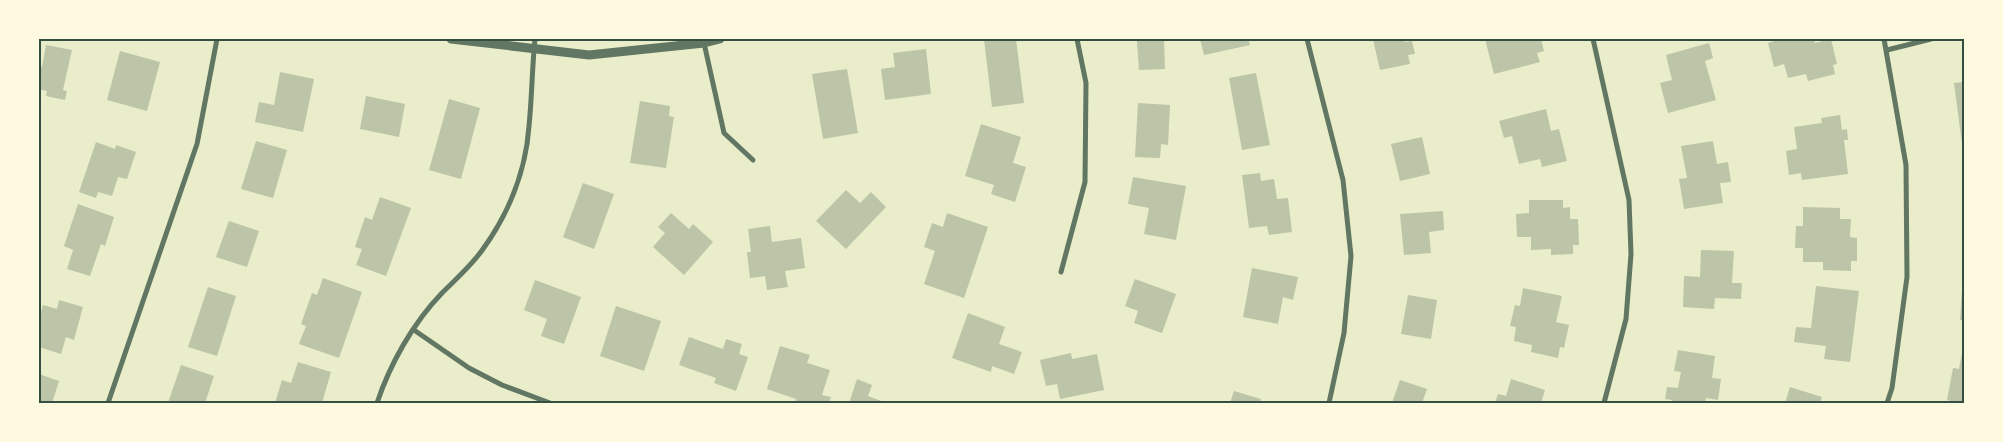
<svg xmlns="http://www.w3.org/2000/svg" width="2003" height="442" font-family="'Source Sans 3',sans-serif">
	<style>
		.building { fill: #bcc5a7 }
		.lines { fill: none; stroke-linecap: round; stroke-linejoin: round }
		.minor { stroke: #617663; stroke-width: 5 }
		.tertiary { stroke: #617663; stroke-width: 9 }
		.neatline { fill: none; stroke: #344e41; stroke-width: 2 }
	</style>
	<rect width="100%" height="100%" fill="#e9edc9"/>
	<g class="building">
		<polygon points="984,39 1016,39 1024,103 992,107"/>
		<polygon points="1130,39 1164,39 1165,69 1139,70 1137,41 1130,41"/>
		<polygon points="1200,39 1248,39 1250,45 1204,55"/>
		<polygon points="1373,39 1404,39 1405,42 1412,41 1415,54 1408,55 1410,64 1380,70"/>
		<polygon points="1485,39 1541,39 1544,51 1537,53 1540,62 1494,74"/>
		<polygon points="1781,39 1814,39 1815,43 1831,39 1837,64 1833,65 1835,74 1808,81 1806,74 1788,78 1784,64 1774,67 1768,43"/>
		<polygon points="1709,43 1713,58 1705,61 1716,100 1668,113 1660,83 1672,80 1666,55"/>
		<polygon points="46,45 72,50 63,90 67,91 65,100 46,96 47,91 39,89 39,66 42,67"/>
		<polygon points="926,49 931,94 885,100 881,69 895,67 893,53"/>
		<polygon points="120,51 160,62 147,111 107,100"/>
		<polygon points="847,69 858,133 823,139 812,74"/>
		<polygon points="280,72 314,79 303,132 255,122 259,102 274,105"/>
		<polygon points="1256,73 1270,145 1242,150 1229,78"/>
		<polygon points="1964,82 1964,143 1962,144 1954,83"/>
		<polygon points="366,96 405,104 399,137 360,129"/>
		<polygon points="449,99 480,108 461,179 429,170"/>
		<polygon points="640,101 670,106 669,116 674,117 666,168 630,163"/>
		<polygon points="1138,103 1170,105 1168,145 1161,144 1160,158 1135,157"/>
		<polygon points="1546,109 1551,131 1559,129 1567,161 1542,167 1540,159 1519,164 1512,136 1504,138 1499,121"/>
		<polygon points="1840,115 1842,130 1847,129 1848,140 1844,140 1848,174 1802,180 1801,173 1789,175 1786,151 1797,149 1794,127 1822,123 1821,118"/>
		<polygon points="981,124 1021,137 1013,163 1026,167 1015,202 991,194 994,185 965,176"/>
		<polygon points="1422,137 1430,174 1400,181 1391,144"/>
		<polygon points="256,141 287,150 273,198 241,189"/>
		<polygon points="1713,141 1717,164 1728,162 1731,182 1720,183 1723,203 1684,209 1679,179 1687,178 1681,146"/>
		<polygon points="96,142 115,149 116,145 136,152 127,179 118,177 112,196 98,192 96,198 79,192"/>
		<polygon points="1260,173 1261,181 1274,179 1277,199 1288,198 1292,232 1269,235 1267,226 1249,228 1242,175"/>
		<polygon points="1133,177 1186,186 1176,240 1144,234 1149,208 1128,204"/>
		<polygon points="583,183 614,194 594,249 563,237"/>
		<polygon points="846,190 860,203 871,192 886,207 846,249 816,221"/>
		<polygon points="380,197 411,208 386,276 356,265 362,249 355,247 365,217 372,220"/>
		<polygon points="1529,200 1563,200 1563,208 1570,207 1570,219 1578,219 1579,245 1573,245 1573,254 1551,255 1551,249 1531,250 1531,237 1517,237 1516,214 1529,213"/>
		<polygon points="78,204 114,217 105,246 101,244 90,276 67,269 73,250 64,246"/>
		<polygon points="1803,207 1840,208 1840,219 1851,219 1850,237 1857,238 1857,261 1851,261 1851,271 1823,270 1823,262 1803,262 1803,248 1795,248 1796,226 1803,226"/>
		<polygon points="1443,211 1444,230 1429,232 1431,253 1404,255 1400,214"/>
		<polygon points="671,213 689,229 693,224 713,242 684,275 653,247 665,233 658,227"/>
		<polygon points="947,213 988,227 964,298 924,284 935,251 924,247 932,223 943,227"/>
		<polygon points="229,221 259,231 247,267 216,257"/>
		<polygon points="770,226 772,242 801,238 805,268 785,271 788,287 767,290 765,276 750,278 747,252 751,252 748,229"/>
		<polygon points="1701,250 1734,251 1732,283 1742,283 1741,299 1715,298 1714,309 1683,307 1684,276 1700,277"/>
		<polygon points="1252,268 1298,277 1293,300 1283,297 1278,324 1243,317"/>
		<polygon points="323,278 362,292 339,358 299,344 306,326 301,324 312,293 317,295"/>
		<polygon points="1135,279 1176,294 1162,333 1134,323 1138,311 1125,306"/>
		<polygon points="535,280 581,297 564,344 541,336 547,319 524,310"/>
		<polygon points="1816,286 1859,291 1850,362 1824,359 1826,346 1794,342 1796,327 1811,328"/>
		<polygon points="208,287 236,296 217,356 188,347"/>
		<polygon points="1523,288 1562,296 1556,322 1569,325 1564,348 1560,347 1558,358 1531,352 1532,345 1514,341 1516,327 1510,326 1515,305 1520,306"/>
		<polygon points="1962,290 1964,291 1964,320 1960,320"/>
		<polygon points="1408,295 1437,300 1431,339 1401,334"/>
		<polygon points="59,300 83,307 74,340 66,337 61,354 39,347 39,319 43,305 57,309"/>
		<polygon points="616,306 661,321 644,371 600,356"/>
		<polygon points="968,313 1005,327 999,344 1022,352 1014,374 992,366 991,372 952,358"/>
		<polygon points="689,337 723,349 726,339 742,344 739,354 748,357 736,391 714,383 716,378 679,365"/>
		<polygon points="780,346 810,355 807,363 830,370 822,395 831,397 829,403 795,403 796,399 767,389"/>
		<polygon points="1678,350 1715,356 1712,378 1721,379 1718,400 1706,398 1705,403 1672,403 1672,400 1665,399 1667,387 1678,388 1681,372 1674,371"/>
		<polygon points="1071,353 1072,359 1097,354 1104,390 1060,399 1057,384 1046,386 1040,360"/>
		<polygon points="1962,353 1964,353 1964,403 1951,403 1951,401 1947,400 1953,368 1959,369"/>
		<polygon points="298,362 331,372 322,403 275,403 282,380 291,383"/>
		<polygon points="181,365 214,376 205,403 168,403"/>
		<polygon points="39,374 59,381 52,403 39,403"/>
		<polygon points="857,379 872,385 868,396 887,403 849,403"/>
		<polygon points="1511,379 1545,390 1541,403 1495,403 1498,394 1506,396"/>
		<polygon points="1400,380 1427,389 1422,403 1392,403"/>
		<polygon points="1790,387 1822,397 1820,403 1785,403"/>
		<polygon points="1234,391 1261,399 1260,403 1230,403"/>
	</g>
	<g class="lines">
		<g class="minor">
			<polyline points="1307,39 1343,180 1351,256 1344,333 1329,403"/>
			<polyline points="1593,39 1629,200 1631,254 1626,319 1604,403"/>
			<polyline points="1884,39 1906,165 1907,277 1892,388 1887,403"/>
			<polyline points="704,43 724,133 753,160"/>
			<polyline points="1887,50 1931,39"/>
			<polyline points="1061,272 1085,182 1086,83 1077,39"/>
			<polyline points="414,330 469,368 502,385 550,403"/>
			<polyline points="108,403 197,144 217,39"/>
			<path d="M377 403C390 364 413 323 442 293 456 279 472 265 483 249 509 213 526 170 529 126 532 97 532 68 535 39"/>
		</g>
		<polyline class="tertiary" points="451,39 589,55 704,43 720,39"/>
	</g>
	<rect width="2003" height="442" fill="none" stroke="#fefae0" stroke-width="80"/>
	<rect x="40" y="40" width="1923" height="362" class="neatline"/>
</svg>
